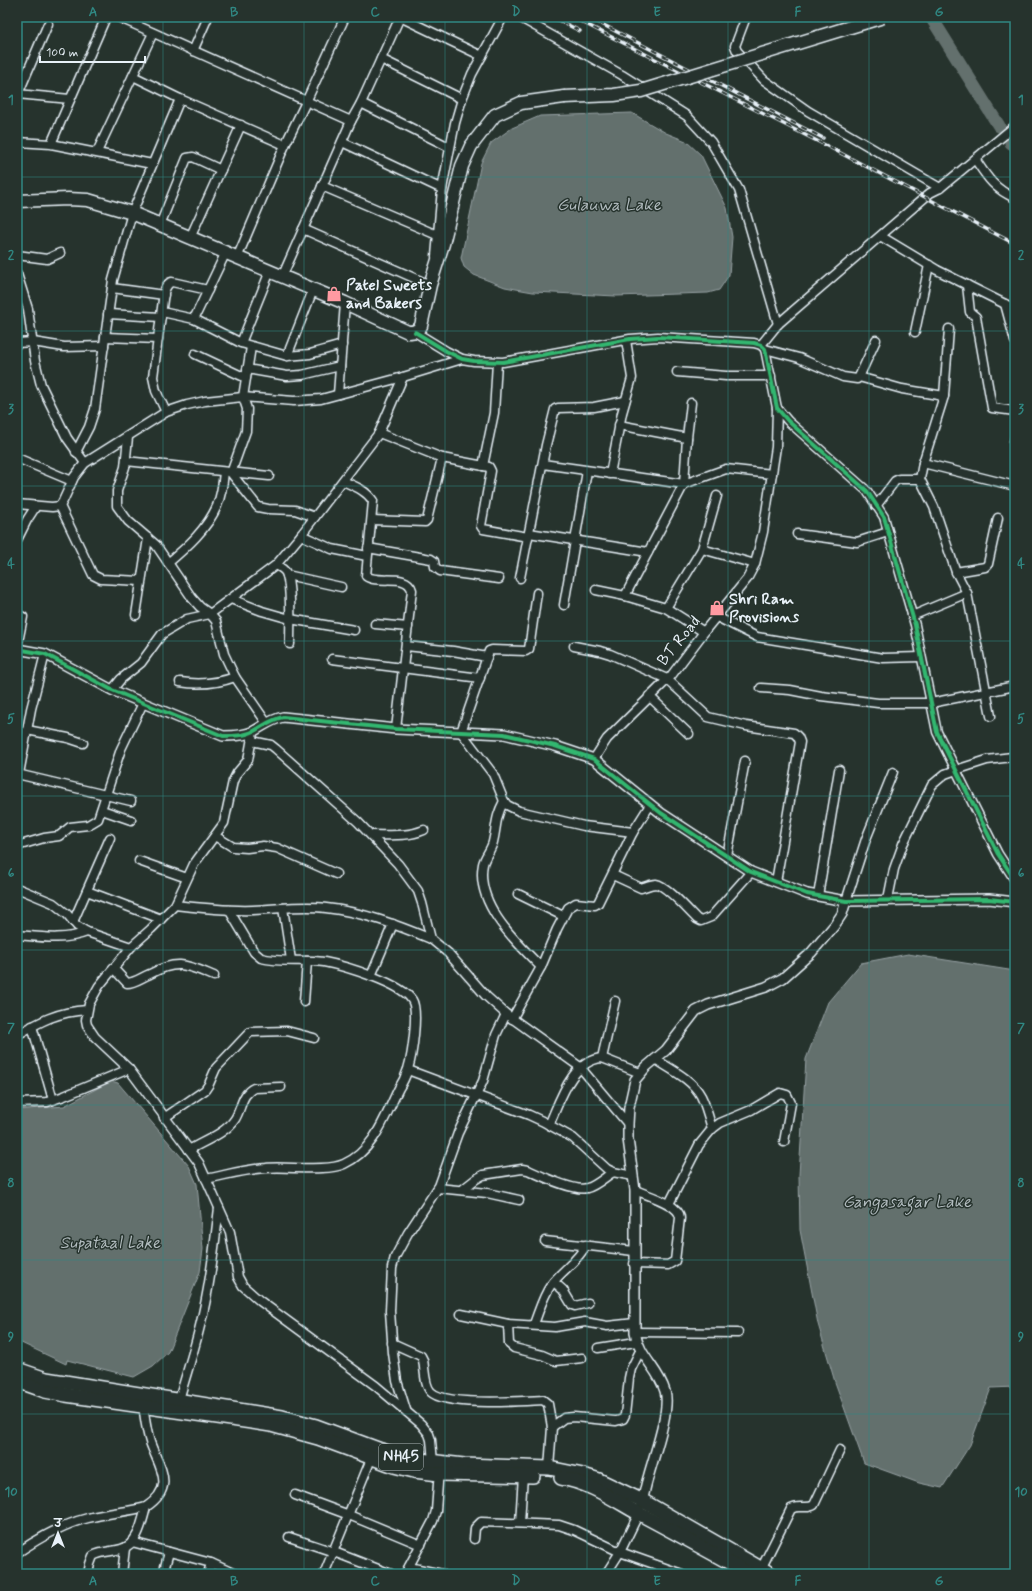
<svg xmlns="http://www.w3.org/2000/svg" width="1032" height="1591" font-family="Mynerve,'Playpen Sans Deva',sans-serif">
	<style>
		.water { fill: #636f6d; stroke: #98a3a5 }
		.lines { fill: none; stroke-linecap: round; stroke-linejoin: round }
		.river { stroke: #636f6d; stroke-width: 13 }
		.minor-casing { stroke: #e8f1f8; stroke-width: 11 }
		.tertiary-casing { stroke: #e8f1f8; stroke-width: 12 }
		.primary-casing { stroke: #e8f1f8; stroke-width: 15 }
		.trunk-casing { stroke: #e8f1f8; stroke-width: 16 }
		.minor { stroke: #26332d; stroke-width: 8 }
		.tertiary { stroke: #26332d; stroke-width: 9 }
		.primary { stroke: #26332d; stroke-width: 12 }
		.trunk { stroke: #26332d; stroke-width: 13 }
		.rail-casing { stroke: #e8f1f8; stroke-width: 3.5 }
		.rail { stroke: #26332d; stroke-width: 2; stroke-dasharray: 6; stroke-linecap: butt }
		.primary-bridge-casing { stroke: #e8f1f8; stroke-width: 15; stroke-linecap: butt }
		.primary-bridge { stroke: #26332d; stroke-width: 12 }
		.cycleway-casing { stroke: #26332d; stroke-width: 6 }
		.cycleway { stroke: #33b770; stroke-width: 4 }
		.grid { fill: none; stroke: #308883; stroke-width: 1; stroke-opacity: 0.55 }
		.labels { text-anchor: middle; dominant-baseline: central; stroke-width: 3; stroke-linejoin: round; paint-order: stroke }
		.shield { fill: #26332d; stroke: #aeb8bb; stroke-width: 1 }
		.shield-label { font-size: 15px; font-weight: bold; fill: #e8f1f8 }
		.poi-label { font-size: 16px; font-weight: bold; fill: #e8f1f8; stroke: #26332d; text-anchor: start }
		.street-label { font-size: 16px; fill: #e8f1f8; stroke: #26332d }
		.water-label { font-size: 17px; font-style: italic; fill: #b3bdc0; stroke: #26332d }
		.neatline { fill: none; stroke: #308883; stroke-width: 1.5 }
		.grid-label { font-size: 13px; text-anchor: middle; font-weight: bold; fill: #308883 }
	</style>
	<rect width="100%" height="100%" fill="#26332d"/>
	<filter id="ink" filterUnits="userSpaceOnUse"><feTurbulence type="fractalNoise" baseFrequency=".025" numOctaves="2"/><feDisplacementMap in="SourceGraphic" scale="8" xChannelSelector="R" yChannelSelector="G"/><feConvolveMatrix kernelMatrix="1 2 1 2 8 2 1 2 1" color-interpolation-filters="sRGB"/></filter>
	<g filter="url(#ink)">
		<g class="water">
			<polygon points="632,113 666,133 686,141 701,155 727,208 732,237 729,275 719,290 708,293 616,296 533,292 505,287 474,275 464,267 461,258 481,163 491,143 512,128 540,116"/>
			<polygon points="908,954 1015,971 1015,1387 991,1388 970,1445 942,1488 919,1483 864,1463 835,1382 818,1324 800,1230 799,1175 806,1059 828,1002 861,963"/>
			<polygon points="111,1081 118,1083 189,1166 197,1184 203,1249 200,1272 168,1352 153,1366 134,1377 67,1360 66,1364 17,1341 17,1110 64,1106"/>
		</g>
		<g class="lines">
			<g class="river">
				<polyline points="931,17 999,126"/>
				<polyline points="1011,143 1015,145"/>
			</g>
			<defs>
				<g id="minor">
					<polyline points="118,17 351,121"/>
					<polyline points="400,17 482,56"/>
					<polyline points="519,17 622,75 687,116 711,142 739,190 778,324"/>
					<polyline points="746,17 735,46 737,51 764,80 808,111 940,188"/>
					<polyline points="193,51 208,17"/>
					<polyline points="381,59 462,99"/>
					<polyline points="133,76 180,99 285,145"/>
					<polyline points="17,94 70,99"/>
					<polyline points="18,94 48,24"/>
					<polyline points="361,103 449,147"/>
					<polyline points="17,142 51,144 152,164"/>
					<polyline points="342,142 442,189"/>
					<polyline points="51,144 106,17"/>
					<polyline points="97,152 153,33"/>
					<path d="M975 159C987 177 994 189 1015 198"/>
					<polyline points="322,186 437,235"/>
					<polyline points="160,225 187,158 193,157 221,170"/>
					<polyline points="303,229 430,285"/>
					<polyline points="882,237 937,270 1015,309"/>
					<polyline points="190,238 241,125"/>
					<polyline points="17,255 47,259 60,253"/>
					<polyline points="436,256 442,189 455,123 462,99 472,74 503,17"/>
					<polyline points="237,258 285,145 306,102 345,17"/>
					<polyline points="17,274 28,309 35,361 41,385 67,438 85,463"/>
					<polyline points="282,277 351,121 361,103 400,17"/>
					<polyline points="967,285 970,312 976,317 992,408 1015,411"/>
					<polyline points="112,288 164,295"/>
					<polyline points="1005,304 1015,341"/>
					<polyline points="162,312 194,319 241,343 287,356 310,354 342,345"/>
					<polyline points="108,314 161,317"/>
					<polyline points="194,319 226,252"/>
					<polyline points="949,329 944,396 923,463 920,479 934,507 956,572 967,593 991,716"/>
					<polyline points="415,332 446,351 462,359 474,361 503,362 630,339 658,337 754,343 761,345 765,349 777,408 788,421 867,491 884,517 915,625 937,732 998,854 1015,880"/>
					<polyline points="915,332 929,265"/>
					<polyline points="105,337 158,339"/>
					<polyline points="17,343 33,342 64,347 104,346"/>
					<polyline points="241,343 270,271"/>
					<polyline points="761,345 778,324 930,193 940,188 1015,126"/>
					<polyline points="251,347 243,397 247,409 246,431 231,473 258,507 268,509 295,510 315,517"/>
					<polyline points="765,349 799,358 843,377 857,379 859,377 876,340"/>
					<polyline points="195,354 246,378"/>
					<polyline points="287,356 313,290"/>
					<polyline points="247,369 287,376 302,375 340,366"/>
					<polyline points="677,372 726,376 771,376"/>
					<polyline points="859,377 902,389 944,396"/>
					<polyline points="338,394 345,303"/>
					<polyline points="691,403 687,438 684,484 625,596 666,608 704,632"/>
					<path d="M166 412 156 391 153 377 164 292C166 287 167 283 172 282L208 290"/>
					<polyline points="619,425 687,438"/>
					<polyline points="379,433 442,458 489,467 491,471 481,526 483,529 528,537"/>
					<polyline points="128,437 125,467 117,491 117,506 128,521 156,545 192,598 200,607 210,614 216,621 224,654 235,677 266,722"/>
					<polyline points="1014,442 1015,438"/>
					<polyline points="76,452 89,427 95,409 113,280 132,213 180,99"/>
					<polyline points="17,458 72,481"/>
					<polyline points="126,461 269,476"/>
					<polyline points="923,463 1015,486"/>
					<polyline points="543,464 684,484 726,469 772,474"/>
					<polyline points="483,466 494,413 497,362"/>
					<polyline points="610,474 622,413 632,378 626,340"/>
					<path d="M343 481C354 486 366 490 373 501L366 576C378 585 407 572 412 590L396 729"/>
					<polyline points="17,504 52,507 60,506 63,501 74,477 85,463 166,412 187,405 205,401 243,397 294,401 321,399 403,377 462,359"/>
					<polyline points="60,506 93,575 101,579 141,581"/>
					<polyline points="876,506 895,481 899,479 920,479"/>
					<polyline points="372,520 425,522 427,520 442,458"/>
					<polyline points="529,533 648,552"/>
					<polyline points="797,534 857,542 888,532"/>
					<polyline points="301,535 332,549 367,556"/>
					<polyline points="17,540 27,520 36,506"/>
					<polyline points="368,548 431,559 434,561 435,567 440,571 499,579"/>
					<polyline points="702,549 755,564"/>
					<path d="M168 563C187 547 207 529 217 506 221 496 223 483 224 472"/>
					<path d="M276 565C280 567 284 569 286 573 292 586 290 628 290 644"/>
					<polyline points="956,572 985,567 988,564 998,518"/>
					<polyline points="287,575 341,587"/>
					<polyline points="520,578 546,445 555,409 558,408 594,407 625,401"/>
					<polyline points="596,590 625,596"/>
					<polyline points="537,593 529,649 526,651 492,650 489,651 461,732 493,774 504,801 507,805 519,811 584,826 633,832"/>
					<polyline points="231,599 262,611 290,619 354,630"/>
					<polyline points="564,605 587,471"/>
					<polyline points="666,608 702,549 717,496"/>
					<polyline points="17,614 23,617 17,647"/>
					<polyline points="136,615 148,538"/>
					<polyline points="912,616 967,593"/>
					<polyline points="717,617 757,637 883,658 921,657"/>
					<polyline points="375,624 408,627"/>
					<polyline points="406,646 453,651 487,657"/>
					<polyline points="574,646 600,651 610,654 667,679 708,717 746,726 794,733 798,737 800,742 776,882"/>
					<polyline points="332,659 480,678"/>
					<path d="M180 682C199 685 216 684 235 677"/>
					<polyline points="761,688 790,690 821,696 878,703 931,703 1015,686"/>
					<polyline points="112,690 121,679 141,663 162,634 187,619 210,614 276,565 301,535 379,433 403,377"/>
					<polyline points="649,696 689,734"/>
					<polyline points="27,730 68,738 83,743"/>
					<polyline points="253,732 248,760 237,773 233,781 224,823 194,864 175,905 151,929 131,947 99,986 89,1004 86,1020 87,1025 95,1037 129,1069 199,1163 230,1232 238,1277 243,1286 260,1301 376,1386 421,1424 429,1434 431,1440 433,1462"/>
					<polyline points="252,741 271,745 276,749 358,822 398,864 418,891 422,903 431,939 448,953 486,996 506,1014 580,1067 628,1124"/>
					<polyline points="594,759 607,739 671,676 707,628 747,579 755,564 763,532 776,447 777,408"/>
					<polyline points="17,774 131,801"/>
					<polyline points="19,774 31,709 45,654"/>
					<path d="M504 801C495 818 497 825 493 842 491 850 485 856 483 864 475 904 516 942 541 967"/>
					<polyline points="102,810 131,820"/>
					<path d="M372 835C390 835 407 837 424 830"/>
					<polyline points="215,836 233,847 247,848 263,846 277,848 336,874"/>
					<polyline points="17,846 44,838 59,836 70,827 88,825 98,819 121,749 143,703"/>
					<polyline points="727,856 745,761"/>
					<polyline points="139,861 187,878"/>
					<path d="M613 875 641 888C645 887 651 884 656 884 666 885 689 911 697 919L701 921 711 917 751 872"/>
					<polyline points="17,888 53,903 67,914 77,926 87,932 131,947"/>
					<polyline points="87,891 161,919"/>
					<polyline points="518,894 563,916"/>
					<polyline points="818,896 839,770"/>
					<polyline points="888,899 894,869 903,844 932,785 945,774 956,770 987,760 1012,757"/>
					<polyline points="846,901 866,839 893,772"/>
					<path d="M175 905C201 908 227 911 253 910 278 909 302 905 326 908 363 912 397 925 431 939"/>
					<polyline points="283,908 291,960"/>
					<polyline points="73,922 110,838"/>
					<path d="M17 935C40 937 65 941 87 932"/>
					<path d="M113 968 127 983C135 983 142 977 150 974 178 959 187 965 214 976"/>
					<polyline points="371,976 393,924"/>
					<polyline points="304,1002 307,961"/>
					<polyline points="512,1019 541,967 557,929 568,908 576,903 595,905 598,903 633,832 650,805"/>
					<polyline points="32,1026 53,1100"/>
					<path d="M17 1035C41 1021 57 1012 87 1010"/>
					<polyline points="602,1058 615,1001"/>
					<path d="M655 1059C670 1069 692 1079 701 1096 706 1106 709 1118 712 1129"/>
					<polyline points="408,1070 529,1115 542,1121 573,1138 607,1169 613,1172 633,1176"/>
					<polyline points="17,1103 47,1102 64,1096 129,1069"/>
					<polyline points="164,1118 205,1090 209,1084 216,1068 250,1032 287,1031 314,1038"/>
					<path d="M549 1125C560 1101 571 1061 602 1058L640 1073"/>
					<path d="M189 1150C204 1141 226 1133 235 1119 242 1108 241 1094 254 1088L281 1087"/>
					<path d="M206 1179C226 1175 246 1169 266 1168 287 1166 326 1172 344 1164 375 1150 385 1116 399 1088 403 1082 406 1075 408 1069 412 1056 419 1011 412 1000 401 983 345 966 324 962 304 959 281 963 261 958L254 952 229 910"/>
					<polyline points="438,1188 487,1193 519,1200"/>
					<path d="M462 1190 476 1179 483 1175 522 1169 528 1170C539 1175 575 1192 587 1188 596 1186 605 1177 613 1172"/>
					<polyline points="669,1204 699,1145 712,1129 720,1123 751,1110 780,1093 787,1095 791,1103 784,1142"/>
					<polyline points="545,1241 634,1251"/>
					<path d="M634 1264 668 1265 675 1261 680 1218C680 1204 646 1195 635 1190"/>
					<polyline points="554,1282 563,1290 572,1305 575,1306 588,1303"/>
					<polyline points="461,1314 508,1324 555,1327 585,1322 607,1326 635,1323"/>
					<polyline points="508,1324 509,1344 514,1348 542,1355 556,1361 582,1358"/>
					<path d="M534 1324C539 1311 543 1296 551 1285 562 1270 578 1261 586 1245"/>
					<polyline points="635,1332 738,1333"/>
					<path d="M392 1343 421 1356 423 1360C425 1370 424 1385 431 1392 447 1407 521 1401 543 1400L548 1404 552 1427 549 1468"/>
					<polyline points="598,1348 636,1342"/>
					<path d="M179 1400C186 1375 194 1351 200 1326 210 1287 214 1248 219 1208"/>
					<polyline points="406,1410 397,1381 393,1353 390,1311 392,1268 395,1257 408,1233 439,1186 458,1133 483,1081 496,1035 506,1014"/>
					<polyline points="552,1427 564,1418 574,1417 616,1421 623,1419 625,1415 629,1378 631,1369 640,1351"/>
					<polyline points="295,1495 349,1515 421,1545"/>
					<polyline points="520,1523 523,1475"/>
					<polyline points="289,1537 334,1552 391,1574"/>
					<polyline points="474,1539 475,1528 481,1522 559,1525 574,1530 620,1552 682,1574"/>
					<polyline points="132,1542 211,1563 235,1574"/>
					<path d="M17 1553C39 1538 63 1524 88 1518 107 1513 127 1512 146 1507 177 1486 159 1468 150 1442 146 1430 145 1418 143 1405"/>
					<polyline points="409,1567 442,1574"/>
					<path d="M760 1571 791 1509C799 1504 807 1510 814 1505L840 1450"/>
					<path d="M88 1574 90 1564 93 1556C102 1551 111 1552 121 1549 138 1545 142 1522 146 1507"/>
					<polyline points="122,1574 125,1548"/>
					<polyline points="163,1574 169,1552"/>
					<polyline points="208,1574 211,1563"/>
					<polyline points="324,1574 373,1454"/>
					<polyline points="405,1574 433,1521 436,1511 439,1470"/>
					<polyline points="606,1574 620,1552 639,1513"/>
				</g>
				<g id="tertiary">
					<path d="M17 649 45 654 112 690 223 736C233 736 245 736 254 731 265 725 270 720 283 717L396 729 504 734 555 746 594 759 661 813 751 872 807 894 846 901 989 899 1015 902"/>
					<path d="M641 1505C644 1496 645 1487 648 1478 653 1458 671 1410 665 1391 658 1368 639 1357 635 1332V1190L628 1139V1124L629 1107 635 1080 646 1067 666 1050 696 1011 708 1005 766 987 783 978 811 953 834 926 842 914 846 901"/>
				</g>
				<path id="primary" d="M17 201 68 199 88 200 132 213 345 303 408 332C415 332 417 331 421 326L430 285 443 244 462 166 471 146 495 115 521 103 564 97"/>
				<g id="trunk">
					<polyline points="17,1369 46,1379 282,1417 316,1426 381,1450 411,1459 464,1465 549,1468 583,1475 599,1480 643,1501 771,1574"/>
					<polyline points="17,1381 45,1391 66,1395 271,1425 318,1438 394,1466 414,1471 439,1474 533,1476"/>
					<path d="M561 1478C588 1482 613 1499 636 1512 674 1532 712 1553 750 1574"/>
				</g>
			</defs>
			<use href="#minor" class="minor-casing"/>
			<use href="#tertiary" class="tertiary-casing"/>
			<use href="#primary" class="primary-casing"/>
			<use href="#trunk" class="trunk-casing"/>
			<use href="#minor" class="minor"/>
			<use href="#tertiary" class="tertiary"/>
			<use href="#primary" class="primary"/>
			<use href="#trunk" class="trunk"/>
			<defs>
				<g id="rail">
					<polyline points="552,17 580,31"/>
					<polyline points="572,17 827,146 1015,244"/>
					<polyline points="588,17 823,138"/>
				</g>
			</defs>
			<use href="#rail" class="rail-casing"/>
			<use href="#rail" class="rail"/>
			<defs>
				<polyline id="primary-bridge" points="564,97 614,95 641,91 883,17"/>
			</defs>
			<use href="#primary-bridge" class="primary-bridge-casing"/>
			<use href="#primary-bridge" class="primary-bridge"/>
			<defs>
				<g id="cycleway">
					<polyline points="415,332 446,351 462,359 474,361 503,362 630,339 658,337 754,343 761,345 765,349 777,408 788,421 867,491 884,517 915,625 937,732 998,854 1015,880"/>
					<path d="M17 649 45 654 112 690 223 736C233 736 245 736 254 731 265 725 270 720 283 717L396 729 504 734 555 746 594 759 661 813 751 872 807 894 846 901 989 899 1015 902"/>
				</g>
			</defs>
			<use href="#cycleway" class="cycleway-casing"/>
			<use href="#cycleway" class="cycleway"/>
		</g>
	</g>
	<path class="grid" d="M163 17V1574M304 17V1574M445 17V1574M587 17V1574M728 17V1574M869 17V1574M17 177H1015M17 331H1015M17 486H1015M17 641H1015M17 796H1015M17 950H1015M17 1105H1015M17 1260H1015M17 1414H1015"/>
	<defs>
		<symbol id="shop-bare" viewBox="-9 -9 18 18"><path d="M-5-2.5h2.3a2.7 3.5 0 0 1 5.4 0H5L5.5 6h-11ZM-1.5-2.5h3a1.5 2.3 0 0 0-3 0Z" fill="#ff9aa2" stroke="#26332d" stroke-width="2.5" paint-order="stroke"/></symbol>
	</defs>
	<g fill-rule="evenodd">
		<use href="#shop-bare" x="323" y="283" width="22" height="22"/>
		<use href="#shop-bare" x="706" y="597" width="22" height="22"/>
	</g>
	<g class="labels">
		<rect class="shield" x="379" y="1444" width="44" height="26" rx="3"/>
		<g class="shield-label">
			<text x="401" y="1457">NH45</text>
		</g>
		<g class="poi-label">
			<text x="346" y="285">Patel Sweets<tspan x="346" dy="18">and Bakers</tspan></text>
			<text x="729" y="599">Shri Ram<tspan x="729" dy="18">Provisions</tspan></text>
		</g>
		<g class="street-label">
			<text transform="translate(679 641) rotate(-51)">BT Road</text>
		</g>
		<g class="water-label">
			<text x="609" y="205">Gulauwa Lake</text>
			<text x="907" y="1202">Gangasagar Lake</text>
			<text x="110" y="1243">Supataal Lake</text>
		</g>
	</g>
	<rect width="1032" height="1591" fill="none" stroke="#26332d" stroke-width="44"/>
	<g transform="translate(58 1533)" stroke="#26332d" stroke-width="3" paint-order="stroke">
	<path d="M0-3L7 15L0 10L-7 15Z" fill="#e8f1f8"/>
	<text y="-6" font-size="11" font-weight="bold" text-anchor="middle" fill="#e8f1f8">उ</text>
	</g>
	<path d="M40 56v6h105v-6" fill="none" stroke="#e8f1f8" stroke-width="2"/>
	<text x="46" y="56" font-size="12" fill="#e8f1f8" stroke="#26332d" stroke-width="3" paint-order="stroke">100 m</text>
	<rect x="22" y="22" width="988" height="1547" class="neatline"/>
	<g class="grid-label">
		<text x="93" y="16">A</text>
		<text x="234" y="16">B</text>
		<text x="375" y="16">C</text>
		<text x="516" y="16">D</text>
		<text x="657" y="16">E</text>
		<text x="798" y="16">F</text>
		<text x="939" y="16">G</text>
		<text x="11" y="104">1</text>
		<text x="1021" y="104">1</text>
		<text x="11" y="259">2</text>
		<text x="1021" y="259">2</text>
		<text x="11" y="413">3</text>
		<text x="1021" y="413">3</text>
		<text x="11" y="568">4</text>
		<text x="1021" y="568">4</text>
		<text x="11" y="723">5</text>
		<text x="1021" y="723">5</text>
		<text x="11" y="877">6</text>
		<text x="1021" y="877">6</text>
		<text x="11" y="1032">7</text>
		<text x="1021" y="1032">7</text>
		<text x="11" y="1187">8</text>
		<text x="1021" y="1187">8</text>
		<text x="11" y="1341">9</text>
		<text x="1021" y="1341">9</text>
		<text x="11" y="1496">10</text>
		<text x="1021" y="1496">10</text>
		<text x="93" y="1585">A</text>
		<text x="234" y="1585">B</text>
		<text x="375" y="1585">C</text>
		<text x="516" y="1585">D</text>
		<text x="657" y="1585">E</text>
		<text x="798" y="1585">F</text>
		<text x="939" y="1585">G</text>
	</g>
</svg>
